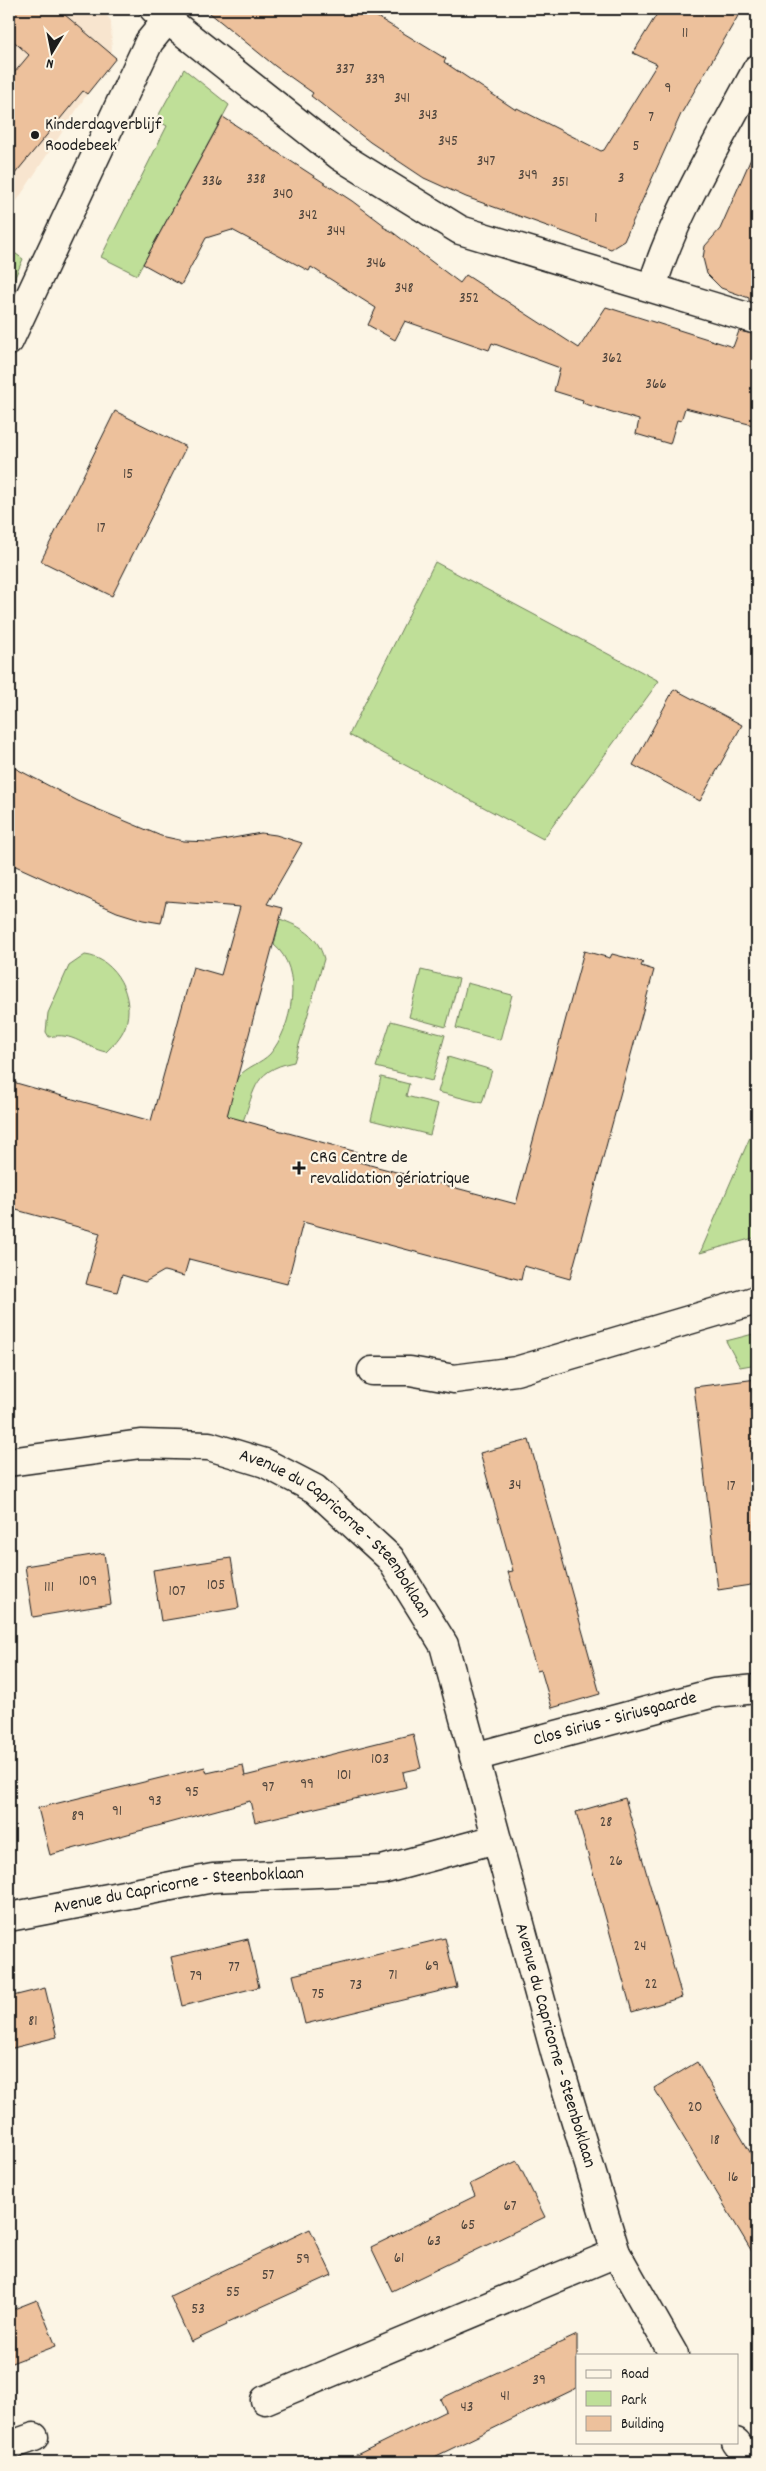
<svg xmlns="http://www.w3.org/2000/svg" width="766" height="2471" font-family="Dekko,sans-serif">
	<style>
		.built { fill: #f8e5cf }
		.green { fill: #bfdf98; stroke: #6e7e5a }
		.building { fill: #edc19c; stroke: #1c1c1c }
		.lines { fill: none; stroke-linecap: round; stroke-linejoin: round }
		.street-casing { stroke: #1c1c1c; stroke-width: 31 }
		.street { stroke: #fcf5e5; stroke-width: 28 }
		.poi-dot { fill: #1c1c1c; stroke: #fcf5e5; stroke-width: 2 }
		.labels { text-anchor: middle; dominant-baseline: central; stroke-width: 4.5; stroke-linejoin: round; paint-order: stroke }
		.number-label { font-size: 15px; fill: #50453c }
		.poi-label { font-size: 18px; fill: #1c1c1c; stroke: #fcf5e5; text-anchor: start }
		.street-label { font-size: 18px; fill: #1c1c1c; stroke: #fcf5e5 }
	</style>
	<rect width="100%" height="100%" fill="#fcf5e5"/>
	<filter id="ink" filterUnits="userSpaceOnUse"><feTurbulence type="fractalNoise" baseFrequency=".02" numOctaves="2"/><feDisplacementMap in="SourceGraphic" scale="10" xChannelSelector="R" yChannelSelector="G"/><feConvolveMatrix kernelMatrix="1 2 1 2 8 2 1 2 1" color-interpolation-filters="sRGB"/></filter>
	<g filter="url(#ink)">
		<polygon class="built" points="9,9 102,9 111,21 112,56 9,213"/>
		<g class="green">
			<polygon points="184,69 229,105 137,275 101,257 167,126 156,120"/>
			<polygon points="9,249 23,259 9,291"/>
			<polygon points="435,562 659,681 543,839 349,735"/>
			<path d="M280 919C301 927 318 935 324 959L294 1062C249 1071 256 1094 240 1128L225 1124C228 1114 233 1083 239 1076 247 1067 261 1063 270 1054 292 1028 304 969 274 945Z"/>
			<path d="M85 955C116 958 136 998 125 1027 121 1037 114 1044 106 1052 85 1048 73 1031 49 1037L46 1032 48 1013 69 966Z"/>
			<polygon points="421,970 459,979 446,1027 409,1017"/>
			<polygon points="467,983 512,995 500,1040 456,1028"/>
			<polygon points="391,1021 445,1035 432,1081 376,1067"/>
			<polygon points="448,1057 492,1070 482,1103 438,1092"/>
			<polygon points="381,1077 409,1084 406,1096 438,1104 430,1135 371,1120"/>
			<polygon points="757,1121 757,1237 700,1253"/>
			<polygon points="757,1333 757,1364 740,1367 726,1341"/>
		</g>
		<g class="building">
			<polygon points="9,9 58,9 116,58 87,94 83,91 9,181 9,79 29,55 9,37"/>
			<polygon points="205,9 364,9 446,59 444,62 516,110 517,108 601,151 604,150 657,64 633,53 660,9 742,9 681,114 624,241 611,249 466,197 424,178 370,142 311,96 313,93 275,66"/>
			<polygon points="223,117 352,201 384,225 383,227 391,231 460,283 466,275 579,348 606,307 733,347 739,331 757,335 757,426 685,408 681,421 677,420 670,444 636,434 639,420 582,403 583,400 554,391 560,368 492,343 489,350 405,321 395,340 368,325 376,308 311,267 309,271 232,230 206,238 181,285 143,264"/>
			<polygon points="757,145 757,304 749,301 749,298 721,288 707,274 703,258 705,246 720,229"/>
			<polygon points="115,411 186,447 112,596 41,561"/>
			<polygon points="674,689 742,725 700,801 633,765"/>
			<polygon points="9,765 78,801 161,836 184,841 211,842 261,833 276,835 302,843 267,904 283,908 227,1116 357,1152 355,1161 516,1204 584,951 610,958 612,954 643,962 641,966 654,970 570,1279 524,1266 521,1280 303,1222 287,1284 189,1259 184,1276 164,1271 145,1282 122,1275 117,1292 86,1284 100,1233 9,1208 9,1081 151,1121 193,967 221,975 240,907 166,901 161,923 143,920 117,912 9,863"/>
			<polygon points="757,1379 757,1584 718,1590 694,1387"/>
			<polygon points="529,1440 600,1694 552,1708 541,1670 537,1671 529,1644 508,1572 513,1571 480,1453"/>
			<polygon points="104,1553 111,1604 33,1617 25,1566"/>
			<polygon points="231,1558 239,1608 161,1621 153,1570"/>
			<polygon points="413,1734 421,1768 403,1772 406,1787 255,1822 250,1801 50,1855 38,1808 205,1767 207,1773 243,1765 245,1776"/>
			<polygon points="625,1798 682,1997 632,2012 576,1812"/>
			<polygon points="445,1938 457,1987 305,2024 293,1975"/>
			<polygon points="248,1939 259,1987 182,2006 171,1957"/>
			<polygon points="45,1988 57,2037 9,2049 9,1997"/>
			<polygon points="697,2062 757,2164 757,2260 654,2088"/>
			<polygon points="517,2161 545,2217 392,2291 371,2247 475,2196 470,2184"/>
			<polygon points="310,2229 332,2275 226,2323 227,2325 191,2342 170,2296"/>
			<polygon points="37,2300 56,2346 9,2364 9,2311"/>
			<polygon points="577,2335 577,2388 424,2462 342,2462 446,2411 440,2399"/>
		</g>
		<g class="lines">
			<defs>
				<g id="street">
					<polyline points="154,9 340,156 460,230 757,320"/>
					<path d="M652 287C675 212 720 139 757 69"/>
					<polyline points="9,341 149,42 167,20"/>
					<polyline points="372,1371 410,1371 454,1379 516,1371 757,1300"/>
					<path id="s1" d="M9 1462 141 1444 209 1446 265 1463 315 1489 390 1558 444 1645 556 2056 616 2253 674 2355"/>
					<path id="s2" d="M474 1757 714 1693 757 1689"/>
					<path id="s3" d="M9 1917 213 1878 382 1870 496 1839"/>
					<polyline points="265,2400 616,2253"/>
					<polyline points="736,2442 751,2462"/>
					<polyline points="9,2446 34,2437"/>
				</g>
			</defs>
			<use href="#street" class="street-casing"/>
			<use href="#street" class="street"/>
		</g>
	</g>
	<g class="poi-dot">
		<circle cx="35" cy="135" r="5"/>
		<path d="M296.5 1160.5h5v5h5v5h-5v5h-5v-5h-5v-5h5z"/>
	</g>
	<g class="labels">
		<g class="number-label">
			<text x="685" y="34">11</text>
			<text x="345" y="70">337</text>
			<text x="375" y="80">339</text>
			<text x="668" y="89">9</text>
			<text x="402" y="99">341</text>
			<text x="428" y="116">343</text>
			<text x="651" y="118">7</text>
			<text x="448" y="142">345</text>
			<text x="636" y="147">5</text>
			<text x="486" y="162">347</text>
			<text x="528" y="176">349</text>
			<text x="621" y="179">3</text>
			<text x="256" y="180">338</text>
			<text x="212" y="182">336</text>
			<text x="560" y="183">351</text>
			<text x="283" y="195">340</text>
			<text x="308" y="216">342</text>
			<text x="596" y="219">1</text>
			<text x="336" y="232">344</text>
			<text x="376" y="264">346</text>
			<text x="404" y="289">348</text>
			<text x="469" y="299">352</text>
			<text x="612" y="359">362</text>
			<text x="656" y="385">366</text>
			<text x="128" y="475">15</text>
			<text x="101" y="529">17</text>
			<text x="515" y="1486">34</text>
			<text x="731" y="1487">17</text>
			<text x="88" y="1582">109</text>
			<text x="216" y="1586">105</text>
			<text x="49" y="1588">111</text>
			<text x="177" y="1592">107</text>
			<text x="380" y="1760">103</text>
			<text x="344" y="1776">101</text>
			<text x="307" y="1785">99</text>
			<text x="268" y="1788">97</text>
			<text x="192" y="1793">95</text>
			<text x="155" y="1802">93</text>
			<text x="117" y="1812">91</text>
			<text x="78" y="1817">89</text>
			<text x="606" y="1823">28</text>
			<text x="616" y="1862">26</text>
			<text x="640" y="1947">24</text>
			<text x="432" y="1967">69</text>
			<text x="234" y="1968">77</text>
			<text x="393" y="1976">71</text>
			<text x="196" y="1977">79</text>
			<text x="651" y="1985">22</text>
			<text x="356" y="1986">73</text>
			<text x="318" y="1995">75</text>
			<text x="33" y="2022">81</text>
			<text x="695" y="2108">20</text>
			<text x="715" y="2141">18</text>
			<text x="733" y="2178">16</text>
			<text x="510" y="2207">67</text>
			<text x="468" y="2226">65</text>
			<text x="434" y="2242">63</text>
			<text x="399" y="2259">61</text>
			<text x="303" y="2260">59</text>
			<text x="268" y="2276">57</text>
			<text x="233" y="2293">55</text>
			<text x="198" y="2310">53</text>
			<text x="539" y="2381">39</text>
			<text x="505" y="2397">41</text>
			<text x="467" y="2408">43</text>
		</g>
		<g class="poi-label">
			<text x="45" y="125">Kinderdagverblijf<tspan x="45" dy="21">Roodebeek</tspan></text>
			<text x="310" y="1158">CRG Centre de<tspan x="310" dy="21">revalidation gériatrique</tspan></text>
		</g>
		<g class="street-label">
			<text stroke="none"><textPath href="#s1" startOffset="360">Avenue du Capricorne - Steenboklaan</textPath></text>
			<text stroke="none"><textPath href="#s2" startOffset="146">Clos Sirius - Siriusgaarde</textPath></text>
			<text stroke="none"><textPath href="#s3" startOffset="172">Avenue du Capricorne - Steenboklaan</textPath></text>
			<text stroke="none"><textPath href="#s1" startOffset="936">Avenue du Capricorne - Steenboklaan</textPath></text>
		</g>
	</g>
	<rect width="766" height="2471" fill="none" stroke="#fcf5e5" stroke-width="30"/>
	<rect x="15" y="15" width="736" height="2441" fill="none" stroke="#1c1c1c" stroke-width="2" filter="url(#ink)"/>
	<rect x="576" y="2354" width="162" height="90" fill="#fcf5e5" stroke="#a29e95"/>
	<rect x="586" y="2370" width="25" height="8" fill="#fcf5e5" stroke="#a29e95"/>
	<text x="621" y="2378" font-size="15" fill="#1c1c1c">Road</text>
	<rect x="586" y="2391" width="25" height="15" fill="#bfdf98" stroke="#a29e95"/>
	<text x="621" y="2404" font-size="15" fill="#1c1c1c">Park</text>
	<rect x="586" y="2416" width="25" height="15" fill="#edc19c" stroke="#a29e95"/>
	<text x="621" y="2428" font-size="15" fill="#1c1c1c">Building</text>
	<g transform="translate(52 52) rotate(190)" stroke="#fcf5e5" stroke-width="4" paint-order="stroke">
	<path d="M0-4L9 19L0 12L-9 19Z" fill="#1c1c1c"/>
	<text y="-8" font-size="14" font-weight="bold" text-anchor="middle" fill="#1c1c1c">N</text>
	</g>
</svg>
